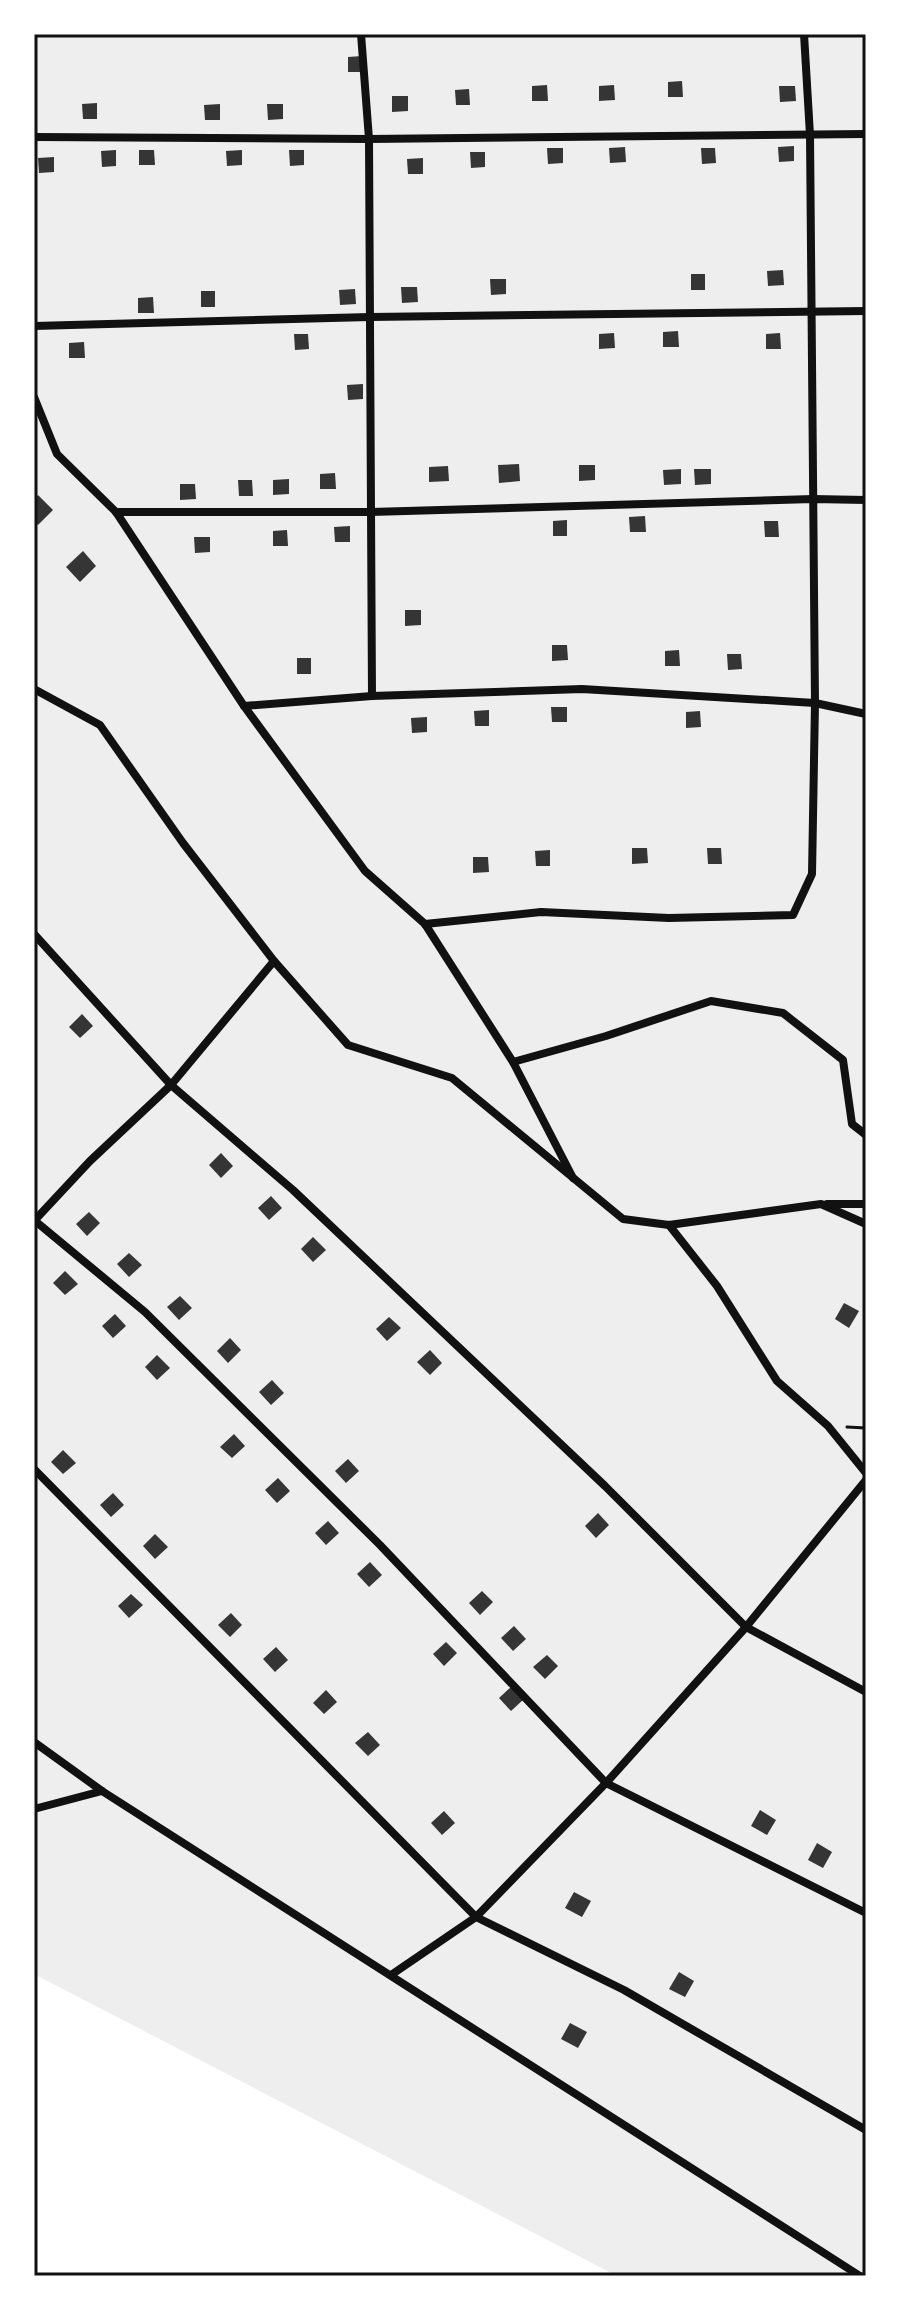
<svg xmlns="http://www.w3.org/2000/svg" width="900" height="2310" font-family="'PT Sans',sans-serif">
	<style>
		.green { fill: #eee }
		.building { fill: #353535 }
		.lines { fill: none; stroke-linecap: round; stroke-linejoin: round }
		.path { stroke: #111; stroke-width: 3 }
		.minor { stroke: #111; stroke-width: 8 }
		.neatline { fill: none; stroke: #111; stroke-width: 3 }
	</style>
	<rect width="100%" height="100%" fill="#fff"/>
	<polygon class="green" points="34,34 866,34 866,2276 617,2276 34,1974"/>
	<g class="building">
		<polygon points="362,56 363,72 348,72 348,57"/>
		<polygon points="682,81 683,97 668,97 668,82"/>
		<polygon points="547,85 548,101 532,101 532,86"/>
		<polygon points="614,85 615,100 599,101 599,86"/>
		<polygon points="779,86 795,86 796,101 780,102"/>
		<polygon points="469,89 470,105 456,105 455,90"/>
		<polygon points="392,96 408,96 408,111 392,112"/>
		<polygon points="97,103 97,119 83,119 82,104"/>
		<polygon points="220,104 220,120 205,120 204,105"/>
		<polygon points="267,104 283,104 283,119 268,120"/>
		<polygon points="794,146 794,161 779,162 778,147"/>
		<polygon points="625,147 626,162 610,163 609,148"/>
		<polygon points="547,148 563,148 563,163 548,164"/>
		<polygon points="701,148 715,148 716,163 702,164"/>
		<polygon points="116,150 116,166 102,167 101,151"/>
		<polygon points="139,150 154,150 155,165 139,165"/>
		<polygon points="242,150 242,165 227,166 226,151"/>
		<polygon points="289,150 304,150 304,165 290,166"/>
		<polygon points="470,152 485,152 485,167 471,168"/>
		<polygon points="54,157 54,172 39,173 38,158"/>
		<polygon points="423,158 423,174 408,174 407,159"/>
		<polygon points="783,270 784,285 768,286 767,271"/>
		<rect x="691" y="274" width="14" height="16"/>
		<polygon points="490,279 506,279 506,294 491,295"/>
		<polygon points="401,287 417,287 418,302 402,303"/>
		<polygon points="355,289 356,304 340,305 339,290"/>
		<rect x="201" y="291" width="14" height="16"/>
		<polygon points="153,297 154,313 138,313 138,298"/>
		<polygon points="678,331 679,347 663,347 663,332"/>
		<polygon points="614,333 615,348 599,349 599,334"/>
		<polygon points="780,333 781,349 766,349 766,334"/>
		<polygon points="294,334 308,334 309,349 295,350"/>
		<polygon points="84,342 85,358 69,358 69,343"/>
		<polygon points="363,384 363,399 348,400 347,385"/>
		<polygon points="519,464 520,481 499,483 498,465"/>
		<polygon points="579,465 595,465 595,480 579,481"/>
		<polygon points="448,466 449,481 429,482 429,467"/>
		<polygon points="681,469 681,484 664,485 663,470"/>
		<polygon points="694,469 711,469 711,484 695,485"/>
		<polygon points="335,473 336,489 320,489 320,474"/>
		<polygon points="289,479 289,494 273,495 273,480"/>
		<polygon points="238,480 252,480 253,496 239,496"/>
		<polygon points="180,484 195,484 196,499 180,500"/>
		<polygon points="38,495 53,510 38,525 34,521 34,500"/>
		<polygon points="645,516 646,532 630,532 629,517"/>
		<polygon points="567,520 567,536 553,536 553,521"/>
		<polygon points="764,521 778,521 779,537 765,537"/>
		<polygon points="350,526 350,542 335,542 334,527"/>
		<polygon points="287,530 288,546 273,546 273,531"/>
		<polygon points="194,537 210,537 210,552 195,553"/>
		<polygon points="83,551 96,566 80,582 66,567"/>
		<polygon points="405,610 421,610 421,625 405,626"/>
		<polygon points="552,645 567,645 568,660 552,661"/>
		<polygon points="679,650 680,666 665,666 665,651"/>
		<polygon points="727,654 741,654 742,669 728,670"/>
		<rect x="297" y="658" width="14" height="16"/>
		<polygon points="551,707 567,707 567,722 552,722"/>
		<polygon points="489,710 489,726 475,726 474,711"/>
		<polygon points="700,711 701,727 686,728 686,712"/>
		<polygon points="427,717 427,732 412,733 411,718"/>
		<polygon points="632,848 647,848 648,863 632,864"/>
		<polygon points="707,848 721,848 722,864 708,864"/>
		<polygon points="550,850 550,866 536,866 535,851"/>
		<polygon points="473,857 488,857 489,872 473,873"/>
		<polygon points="82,1014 93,1026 80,1038 69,1027"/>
		<polygon points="221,1153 233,1166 221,1178 209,1165"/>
		<polygon points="271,1196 282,1208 269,1220 258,1208"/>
		<polygon points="89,1212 100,1223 87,1236 76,1224"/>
		<polygon points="313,1237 326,1250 313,1262 301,1249"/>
		<polygon points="129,1253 142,1265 129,1277 117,1264"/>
		<polygon points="65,1271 78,1284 65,1295 53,1283"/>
		<polygon points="180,1296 192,1308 179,1320 167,1307"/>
		<polygon points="844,1303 859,1311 849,1328 835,1319"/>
		<polygon points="115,1314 126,1326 113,1338 102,1326"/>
		<polygon points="389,1317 401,1328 387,1341 376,1329"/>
		<polygon points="230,1338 241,1350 228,1363 217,1351"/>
		<polygon points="430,1350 442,1363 430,1375 417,1362"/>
		<polygon points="157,1355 170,1368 157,1380 145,1367"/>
		<polygon points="272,1380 284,1393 271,1405 259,1392"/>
		<polygon points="234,1434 245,1446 232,1458 220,1447"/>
		<polygon points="63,1450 76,1463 63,1474 51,1462"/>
		<polygon points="348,1459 359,1471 346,1483 335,1471"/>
		<polygon points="278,1478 290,1491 277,1503 265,1490"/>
		<polygon points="113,1493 124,1505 111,1517 100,1505"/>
		<polygon points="598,1513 609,1525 596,1538 585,1526"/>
		<polygon points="328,1521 339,1533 326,1545 315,1533"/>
		<polygon points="155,1534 168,1547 155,1559 143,1546"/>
		<polygon points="370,1562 382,1575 369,1587 357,1574"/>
		<polygon points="482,1591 493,1602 480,1615 469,1603"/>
		<polygon points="131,1594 143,1605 129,1618 118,1606"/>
		<polygon points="231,1613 242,1625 230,1637 218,1625"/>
		<polygon points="514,1626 526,1639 513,1651 501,1638"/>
		<polygon points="446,1642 457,1653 444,1666 433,1654"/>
		<polygon points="276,1647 288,1660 275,1672 263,1659"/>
		<polygon points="547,1655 558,1666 545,1679 533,1667"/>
		<polygon points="512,1686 524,1699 511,1711 499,1698"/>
		<polygon points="326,1690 337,1702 324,1714 313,1703"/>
		<polygon points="368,1732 380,1745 368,1756 355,1743"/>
		<polygon points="760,1810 776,1820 767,1835 751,1826"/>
		<polygon points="444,1811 455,1823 442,1835 431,1823"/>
		<polygon points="817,1843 832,1852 823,1868 808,1860"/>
		<polygon points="574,1892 591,1901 582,1917 565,1908"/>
		<polygon points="679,1972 694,1981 685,1997 669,1989"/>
		<polygon points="570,2023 587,2032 578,2048 561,2039"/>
	</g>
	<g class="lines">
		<polyline class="path" points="847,1427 866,1428"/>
		<g class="minor">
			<polyline points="361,34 369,139 372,696"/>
			<polyline points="34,137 369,139 866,134"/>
			<polyline points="34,326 370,317 866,311"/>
			<polyline points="34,397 57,454 116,512 244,706 365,871 425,924 513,1062 573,1178"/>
			<polyline points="116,512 371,512 813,499 866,500"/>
			<polyline points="34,689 100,725 183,843 274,961 348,1045 452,1078 623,1219 669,1225 821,1204 866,1224"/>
			<polyline points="244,706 372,696 582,689 815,703 866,714"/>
			<polyline points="425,924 541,912 669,918 793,915 812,874 815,703 810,135 804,34"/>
			<polyline points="34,934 171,1085 293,1190 605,1486 746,1627 866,1692"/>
			<polyline points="513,1062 606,1036 711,1001 783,1013 843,1060 852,1124 866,1135"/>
			<polyline points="827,1204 866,1204"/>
			<polyline points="34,1220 145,1312 380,1545 606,1783 866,1913"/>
			<polyline points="34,1221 90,1161 171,1085 274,961"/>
			<polyline points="669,1225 717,1286 777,1381 828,1426 866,1473"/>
			<polyline points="34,1469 476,1917 624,1990 866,2130"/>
			<polyline points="34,1742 102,1791 860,2276"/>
			<polyline points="34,1809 102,1791"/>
			<polyline points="391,1975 476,1917 606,1783 746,1627 866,1480"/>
		</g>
	</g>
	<rect width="900" height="2310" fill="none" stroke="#ffffff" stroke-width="72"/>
	<rect x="36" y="36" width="828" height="2238" class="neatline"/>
</svg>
